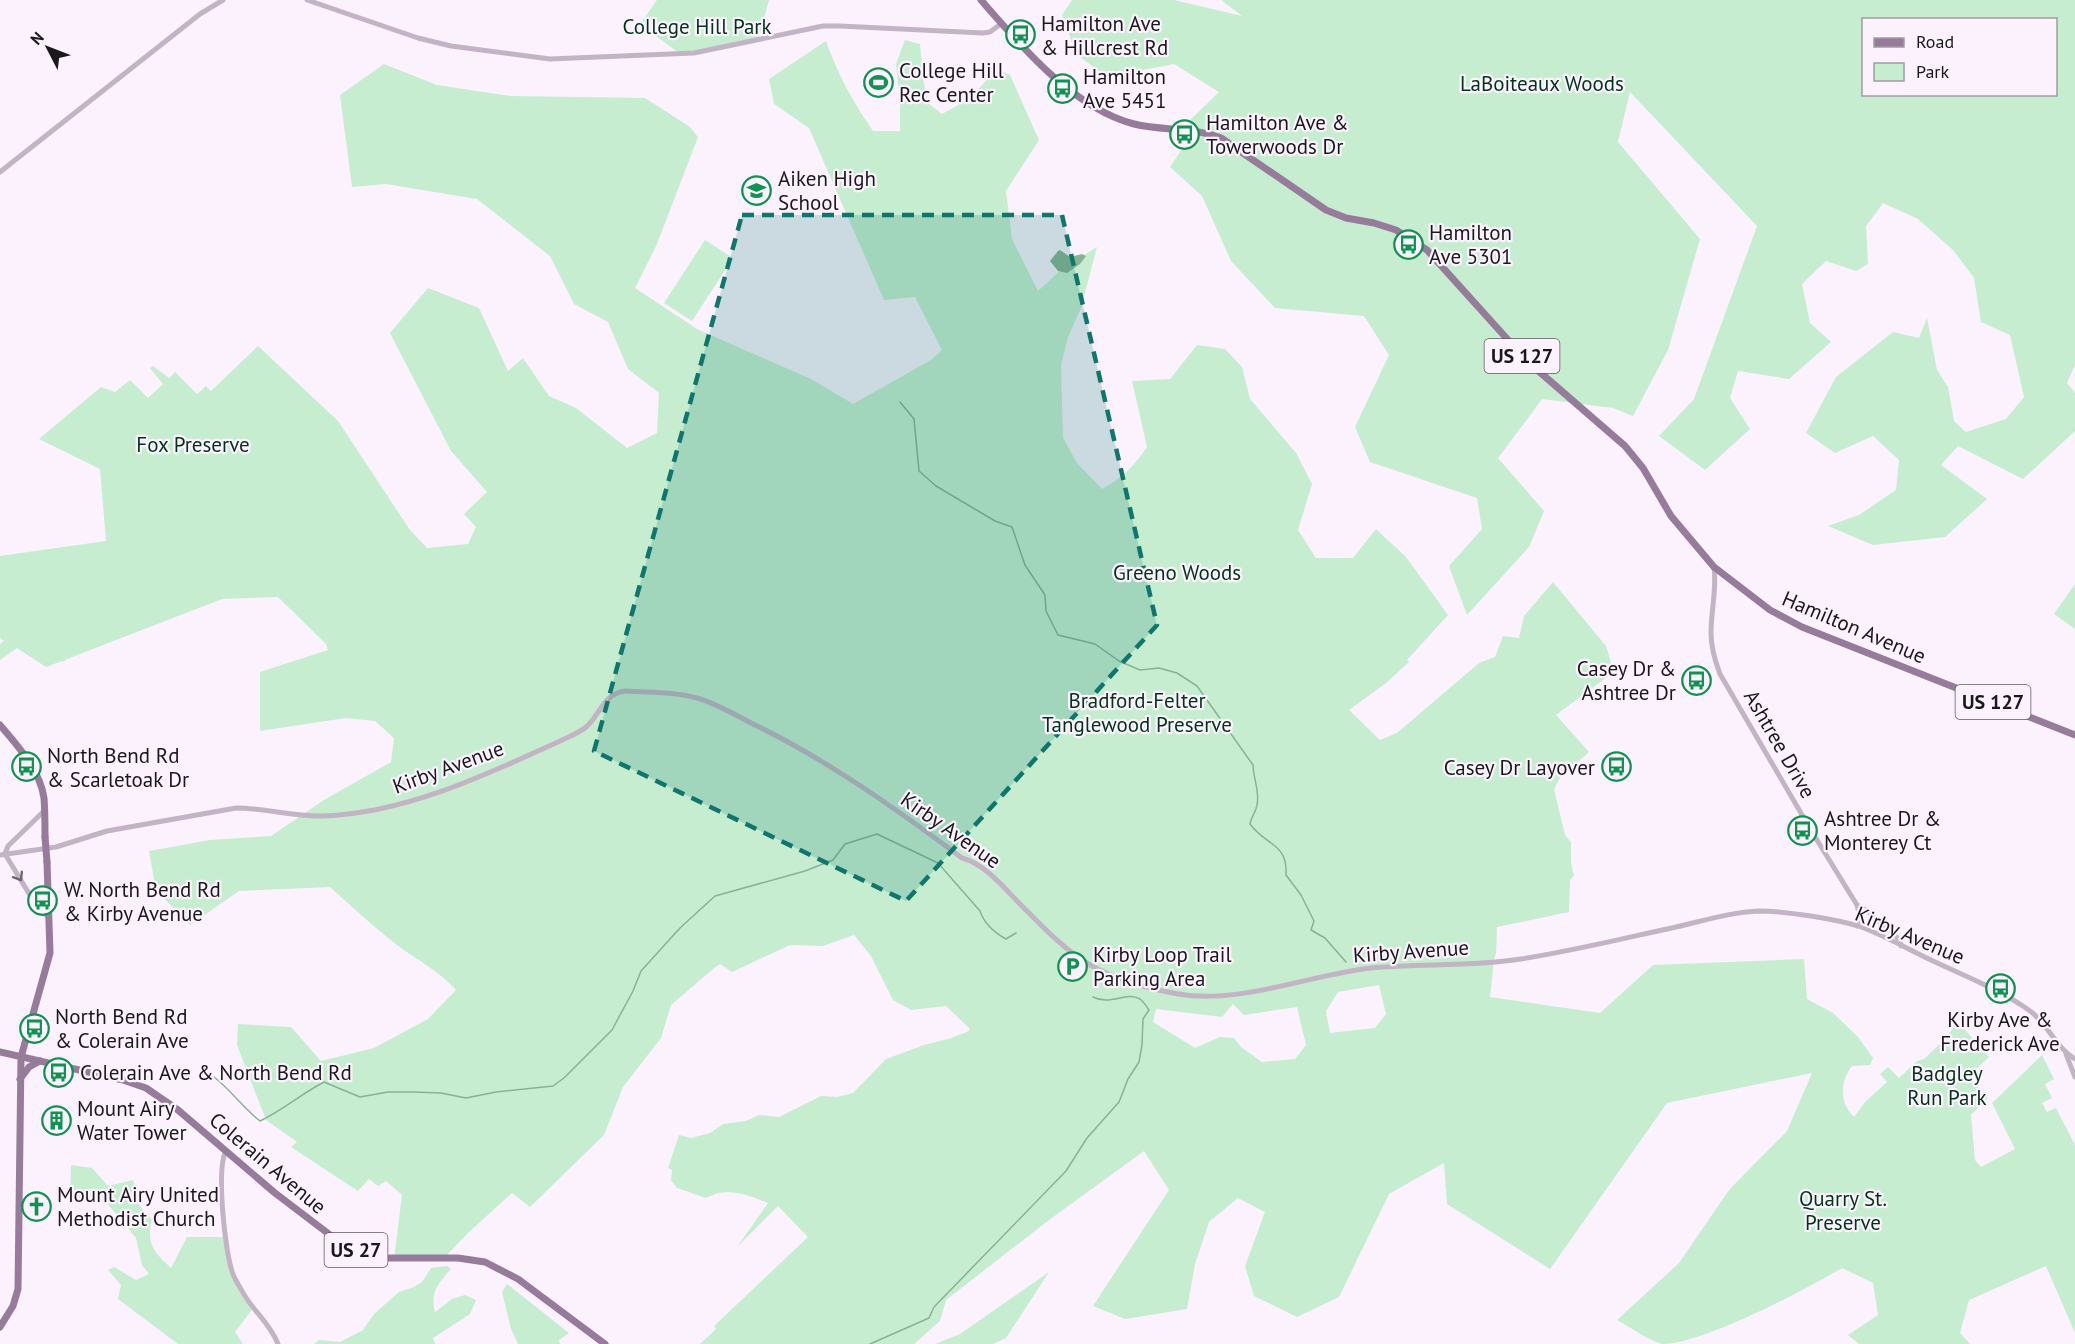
<svg xmlns="http://www.w3.org/2000/svg" width="2075" height="1344" font-family="'PT Sans',sans-serif">
	<style>
		.green { fill: #c6edd0; fill-rule: evenodd }
		.water { fill: #88b293 }
		.lines { fill: none; stroke-linecap: round; stroke-linejoin: round }
		.stream { stroke: #88b293; stroke-width: 1.5 }
		.minor { stroke: #c2b4c4; stroke-width: 5 }
		.major { stroke: #967c9a; stroke-width: 7 }
		.major-bridge { stroke: #967c9a; stroke-width: 7 }
		.oneway { stroke: #6e6670 }
		.marked { fill: #0f766e; fill-opacity: 0.2; stroke: #0f766e; stroke-width: 4.5; stroke-dasharray: 12 8; stroke-linejoin: round }
		.labels { text-anchor: middle; dominant-baseline: central; stroke-width: 4.5; stroke-linejoin: round; paint-order: stroke }
		.shield { fill: #fbf2fd; stroke: #5e595f; stroke-width: 1.5 }
		.shield-label { font-size: 20px; font-weight: bold; fill: #1b181b }
		.poi-label { font-size: 21px; fill: #1b181b; stroke: #fbf2fd; text-anchor: start }
		.park-label { font-size: 21px; fill: #003418; stroke: #fbf2fd }
		.street-label { font-size: 21px; fill: #1b181b; stroke: #fbf2fd }
	</style>
	<rect width="100%" height="100%" fill="#fbf2fd"/>
	<g class="green">
		<polygon points="657,0 769,0 758,41 680,54 640,24"/>
		<path d="M1072 0H1174L1242 16 1221 0H2075V365L2067 383 2075 393V431L2023 479 1958 446 1941 465 1987 499 1945 537 1873 545 1828 526 1859 515 1896 490 1899 460 1873 436 1835 453 1806 433 1836 377 1893 332 1919 338 1927 318 1937 370 1948 387 1954 421 1966 432 2006 419 2024 397 2010 335 1981 322 1974 278 1953 250 1918 219 1883 203 1866 226 1868 264 1856 271 1826 261 1802 284 1810 323 1831 342 1789 379 1738 371 1730 398 1750 429 1705 470 1659 436 1694 399 1757 226 1630 92 1618 142 1700 239 1668 350 1633 416 1613 408 1542 399 1498 458 1544 511 1529 547 1467 615 1449 566 1482 529 1477 498 1370 462 1355 427 1389 355 1364 316 1275 308 1231 261 1202 196 1170 167 1198 125 1186 124 1219 92 1174 64 1107 77 1076 54 1062 15ZM1864 20H2056V94H1864Z"/>
		<path d="M905 40 920 44 923 78 928 103 942 114 969 99 997 69 1010 75 1039 140 1006 191 1012 239 1038 291 1062 269 1097 247 1081 308 1068 337 1061 365 1063 438 1077 463 1102 489C1120 480 1136 464 1147 447L1132 381 1170 379 1197 345 1225 349 1242 367 1250 399 1296 453 1312 484 1298 530 1316 558H1353L1376 529 1406 557 1448 615 1407 660 1409 662 1386 683 1349 710 1380 740 1397 733 1479 663 1495 657 1503 636 1519 638 1524 616 1553 582 1606 646 1614 672 1556 715 1589 752 1560 778 1554 789 1565 835 1571 842V863L1574 876 1570 880 1569 912 1497 927 1496 954 1494 959 1490 997 1600 1013 1653 965 1804 959 1807 999 1833 1013 1858 1037 1873 1058 1870 1065 1852 1066C1840 1081 1839 1103 1854 1117L1865 1102 1887 1082 1880 1074 1888 1067 1899 1078 1917 1061 1924 1059 1944 1040 1958 1022 1989 1057 1969 1076 1988 1098 1971 1115 1975 1160 1981 1167 2015 1149 1992 1103 2042 1055 2054 1079 2045 1084 2052 1098 2042 1103 2047 1112 2056 1108 2075 1145V1333L2046 1266 1969 1300 1960 1333 1970 1344H1859L1848 1335 1878 1315 1873 1283 1842 1268C1805 1290 1702 1344 1662 1344 1648 1340 1630 1327 1617 1320L1679 1263 1729 1190 1787 1131 1812 1073 1667 1103 1550 1269 1447 1204 1444 1163 1389 1194 1339 1297 1297 1317 1254 1296 1245 1266 1265 1212 1238 1198 1209 1222 1195 1264 1187 1309 1125 1319 1093 1306 1169 1190 1144 1151 1049 1220 946 1300 940 1321 914 1344H700L716 1329 714 1326 808 1237 778 1206 737 1247 768 1203C748 1195 726 1186 706 1198L677 1188 671 1180 672 1170 668 1168 679 1135 691 1138 710 1133 723 1124 746 1121 759 1115 779 1117 821 1096 837 1097 853 1093 886 1059 924 1045 948 1039 967 1032 970 1029 946 1006 911 1010 893 1000 871 956 854 935 823 946 790 945 732 972 720 964 713 969 671 1005 661 1038 623 1087 604 1135 530 1207 512 1193 468 1233 444 1258 394 1259 402 1195 386 1181 378 1186 369 1179 358 1191 291 1147 297 1142 266 1120 237 1045 238 1024 291 1027 321 1061 374 1048 428 1019 456 990C439 971 417 960 397 945 374 927 352 907 330 887L239 891 190 925 156 890 149 851 210 840 271 836 324 800 391 762 394 738 375 721 346 718 260 731V672L328 650 326 644 278 597 222 599 67 659 63 662 62 661 46 667 17 648 0 660V644L4 641 0 638V556L106 541 100 469 39 439 101 387 115 392 130 380 148 398 163 384 150 368 153 366 169 378 175 372 197 394 206 386 211 391 258 346 338 421 410 530 427 548 468 544 476 527 464 514 487 492 451 451 390 333 428 288 479 308 508 371 523 358 549 396 576 408 627 448 657 433 659 393 628 369 608 322 574 304 550 256 477 199 386 184 352 187 340 95 384 64 437 85 510 96 645 98 690 127 698 137 657 244 635 288 697 329 811 379 853 404 931 360 942 350 915 297 884 300 809 128 774 104 769 79 826 41C837 73 853 102 873 131H900V101L896 64ZM1379 985 1386 1014 1375 1028 1330 1033 1326 1011 1338 992ZM1233 1004 1244 1015 1297 1007 1306 1045 1295 1059 1262 1062 1241 1047 1234 1038 1220 1037 1195 1048 1153 1022 1156 1009 1222 1017Z"/>
		<polygon points="705,240 733,258 692,321 664,303"/>
		<polygon points="2075,584 2075,629 2054,614"/>
		<path d="M71 1165 92 1168 108 1186 133 1180 135 1187 133 1198 152 1220C146 1244 154 1252 171 1268L187 1237H226L233 1274 254 1307 235 1332 243 1344H178L118 1299 121 1285 108 1270 114 1267 136 1280 149 1274 142 1265 136 1238 106 1202 88 1196 70 1203Z"/>
		<path d="M447 1266 451 1269C438 1284 430 1292 435 1312L452 1299 465 1295 476 1300 470 1314 433 1338 435 1344H314L319 1340 340 1342 363 1330 374 1314 399 1292 414 1287 422 1282 431 1268Z"/>
		<polygon points="1049,1272 1006,1338 993,1344 935,1344 960,1334"/>
		<polygon points="507,1284 569,1333 559,1340 560,1344 518,1344 511,1329 502,1292"/>
	</g>
	<polygon class="water" points="1060,250 1070,257 1082,254 1086,256 1080,264 1067,273 1058,271 1050,261 1058,251"/>
	<g class="lines">
		<g class="stream">
			<path d="M900 402 914 419 919 471 936 486 995 521 1012 527 1025 565 1045 595 1046 611 1058 635 1095 644 1119 661 1140 670 1159 668 1177 673 1197 686 1253 765C1253 778 1260 791 1257 805 1256 812 1251 817 1250 824 1266 846 1288 843 1286 875L1301 895 1314 921 1311 930 1325 938 1346 962"/>
			<path d="M214 1077C231 1090 242 1107 260 1121 283 1110 301 1094 324 1082L360 1097 388 1092H413L441 1093 466 1098 496 1092 553 1086 564 1078 612 1030 633 991 641 971 680 928 715 896 805 871 833 860 845 844 877 834 938 863 980 911C984 923 995 933 1006 939L1016 933"/>
			<path d="M870 1344 929 1318 934 1307 1066 1171 1087 1138 1119 1102 1128 1079 1139 1062 1142 1045 1143 1019 1149 1010C1147 1007 1143 1001 1140 999 1127 991 1110 1006 1093 997"/>
		</g>
		<g class="minor">
			<polyline points="307,0 418,38 451,46 550,59 694,53 823,26 840,26 983,33 990,32 1002,23"/>
			<polyline points="0,172 200,14 223,0"/>
			<path d="M1714 567C1717 589 1711 610 1711 633 1711 647 1715 661 1720 674L1812 832 1857 905 1860 917 1857 926"/>
			<polyline points="5,854 39,910 49,917"/>
			<polyline points="5,854 8,846 44,811"/>
			<path d="M0 855 56 847 107 831 236 808C265 808 294 817 323 816 403 814 486 775 558 742 567 737 578 734 586 727 600 715 603 694 625 691 649 692 674 692 697 698 715 703 734 714 751 723 826 759 895 808 962 858 988 865 1008 893 1027 911 1046 930 1068 953 1092 966 1117 980 1150 989 1178 994 1237 1005 1310 975 1370 968 1420 963 1471 967 1521 959 1573 951 1625 938 1676 927 1703 921 1731 912 1759 911 1785 911 1837 919 1861 927 1886 936 1909 950 1933 961 1965 976 2001 990 2030 1011 2048 1024 2056 1048 2075 1059"/>
			<polyline points="1859,906 1866,910 1900,940 1901,946"/>
			<polyline points="2066,1054 2075,1077"/>
			<path d="M226 1151C216 1169 225 1254 233 1274 235 1280 239 1285 242 1291 252 1310 270 1323 278 1344"/>
		</g>
		<g class="major">
			<path d="M981 0C1021 46 1073 108 1134 124 1163 131 1193 127 1221 138L1326 210 1346 218 1374 223 1396 230 1427 250 1527 361 1625 446 1643 468 1671 516 1714 567 1770 610 1802 627 2075 735"/>
			<path d="M0 725C18 746 40 770 44 798 45 811 45 824 45 837"/>
			<polyline points="0,1052 123,1080 146,1088 178,1110 275,1193 342,1244 363,1253 384,1258 458,1258 485,1262 518,1279 605,1344"/>
			<polyline points="20,1079 29,1067 40,1061"/>
			<polyline points="0,1327 13,1306 18,1289 21,1057 50,953 47,862"/>
		</g>
		<polyline class="major-bridge" points="45,837 47,862"/>
	</g>
	<defs><path id="oneway-chevron" d="M-2-3.5L2.5 0L-2 3.5" fill="none" stroke-width="1.6" stroke-linecap="round" stroke-linejoin="round" transform="scale(1.5)"/></defs>
	<use class="oneway" href="#oneway-chevron" transform="translate(19 877) rotate(58)"/>
	<path class="marked" d="M742 215H1062L1157 625 906 901 594 751Z"/>
	<defs>
		<symbol id="bus-ring" viewBox="-11 -11 22 22"><circle r="9.5" fill="#fbf2fd" stroke="#109250" stroke-width="1.5"/><path d="M-5-6H5V4H4V6H2V4H-2V6H-4V4H-5ZM-3.5-4V0h7V-4ZM-3.5 1.2v1.5H-2V1.2ZM2 1.2v1.5H3.5V1.2Z" fill="#109250"/></symbol>
		<symbol id="stadium-ring" viewBox="-11 -11 22 22"><circle r="9.5" fill="#fbf2fd" stroke="#109250" stroke-width="1.5"/><path d="M0-5a6.5 5 0 1 0 0 10a6.5 5 0 1 0 0-10ZM-3.5-1.8h7v3.6h-7Z" fill="#109250"/></symbol>
		<symbol id="school-ring" viewBox="-11 -11 22 22"><circle r="9.5" fill="#fbf2fd" stroke="#109250" stroke-width="1.5"/><path d="M0-5L7-2L0 1L-7-2ZM-4 1L0 2.5L4 1V4Q0 6-4 4Z" fill="#109250"/></symbol>
		<symbol id="parking-ring" viewBox="-11 -11 22 22"><circle r="9.5" fill="#fbf2fd" stroke="#109250" stroke-width="1.5"/><path d="M-3.5-5.5H1a3.5 3.5 0 0 1 0 7H-1V5.5H-3.5ZM-1-3.4V-.6H.8a1.4 1.4 0 0 0 0-2.8Z" fill="#109250"/></symbol>
		<symbol id="building-ring" viewBox="-11 -11 22 22"><circle r="9.5" fill="#fbf2fd" stroke="#109250" stroke-width="1.5"/><path d="M-4-6H4V6H1V3H-1V6H-4ZM-2.5-4.3h1.7v1.8h-1.7ZM.8-4.3h1.7v1.8H.8ZM-2.5-1h1.7V.8h-1.7ZM.8-1h1.7V.8H.8Z" fill="#109250"/></symbol>
		<symbol id="church-ring" viewBox="-11 -11 22 22"><circle r="9.5" fill="#fbf2fd" stroke="#109250" stroke-width="1.5"/><path d="M-1.2-6h2.4v3.5h3.3v2.4h-3.3V6h-2.4V-.1h-3.3v-2.4h3.3Z" fill="#109250"/></symbol>
	</defs>
	<g fill-rule="evenodd">
		<use href="#bus-ring" x="1004" y="18" width="33" height="33"/>
		<use href="#stadium-ring" x="862" y="66" width="33" height="33"/>
		<use href="#bus-ring" x="1046" y="72" width="33" height="33"/>
		<use href="#bus-ring" x="1168" y="118" width="33" height="33"/>
		<use href="#school-ring" x="740" y="174" width="33" height="33"/>
		<use href="#bus-ring" x="1392" y="228" width="33" height="33"/>
		<use href="#bus-ring" x="1680" y="664" width="33" height="33"/>
		<use href="#bus-ring" x="10" y="750" width="33" height="33"/>
		<use href="#bus-ring" x="1600" y="750" width="33" height="33"/>
		<use href="#bus-ring" x="1786" y="814" width="33" height="33"/>
		<use href="#bus-ring" x="26" y="884" width="33" height="33"/>
		<use href="#parking-ring" x="1056" y="950" width="33" height="33"/>
		<use href="#bus-ring" x="1984" y="972" width="33" height="33"/>
		<use href="#bus-ring" x="18" y="1012" width="33" height="33"/>
		<use href="#bus-ring" x="42" y="1056" width="33" height="33"/>
		<use href="#building-ring" x="40" y="1104" width="33" height="33"/>
		<use href="#church-ring" x="20" y="1190" width="33" height="33"/>
	</g>
	<g class="labels">
		<g class="shield">
			<rect x="1484.5" y="339" width="75" height="34" rx="4.5"/>
			<rect x="1955.5" y="685" width="75" height="34" rx="4.5"/>
			<rect x="324.5" y="1233" width="63" height="34" rx="4.5"/>
		</g>
		<g class="shield-label">
			<text x="1522" y="356">US 127</text>
			<text x="1993" y="702">US 127</text>
			<text x="356" y="1250">US 27</text>
		</g>
		<g class="poi-label">
			<text x="1041" y="23">Hamilton Ave<tspan x="1041" dy="24">&amp; Hillcrest Rd</tspan></text>
			<text x="899" y="70">College Hill<tspan x="899" dy="24">Rec Center</tspan></text>
			<text x="1083" y="76">Hamilton<tspan x="1083" dy="24">Ave 5451</tspan></text>
			<text x="1206" y="122">Hamilton Ave &amp;<tspan x="1206" dy="24">Towerwoods Dr</tspan></text>
			<text x="778" y="178">Aiken High<tspan x="778" dy="24">School</tspan></text>
			<text x="1429" y="232">Hamilton<tspan x="1429" dy="24">Ave 5301</tspan></text>
			<text x="1676" y="668" text-anchor="end">Casey Dr &amp;<tspan x="1676" dy="24">Ashtree Dr</tspan></text>
			<text x="47" y="755">North Bend Rd<tspan x="47" dy="24">&amp; Scarletoak Dr</tspan></text>
			<text x="1595" y="767" text-anchor="end">Casey Dr Layover</text>
			<text x="1824" y="818">Ashtree Dr &amp;<tspan x="1824" dy="24">Monterey Ct</tspan></text>
			<text x="64" y="889">W. North Bend Rd<tspan x="64" dy="24">&amp; Kirby Avenue</tspan></text>
			<text x="1093" y="954">Kirby Loop Trail<tspan x="1093" dy="24">Parking Area</tspan></text>
			<text x="55" y="1016">North Bend Rd<tspan x="55" dy="24">&amp; Colerain Ave</tspan></text>
			<text x="2000" y="1019" text-anchor="middle">Kirby Ave &amp;<tspan x="2000" dy="24">Frederick Ave</tspan></text>
			<text x="80" y="1072">Colerain Ave &amp; North Bend Rd</text>
			<text x="77" y="1108">Mount Airy<tspan x="77" dy="24">Water Tower</tspan></text>
			<text x="57" y="1194">Mount Airy United<tspan x="57" dy="24">Methodist Church</tspan></text>
		</g>
		<g class="park-label">
			<text x="697" y="26">College Hill Park</text>
			<text x="1542" y="83">LaBoiteaux Woods</text>
			<text x="193" y="444">Fox Preserve</text>
			<text x="1177" y="572">Greeno Woods</text>
			<text x="1137" y="700">Bradford-Felter<tspan x="1137" dy="24">Tanglewood Preserve</tspan></text>
			<text x="1947" y="1073">Badgley<tspan x="1947" dy="24">Run Park</tspan></text>
			<text x="1843" y="1198">Quarry St.<tspan x="1843" dy="24">Preserve</tspan></text>
		</g>
		<g class="street-label">
			<text transform="translate(1854 627) rotate(23)">Hamilton Avenue</text>
			<text transform="translate(1780 744) rotate(60)">Ashtree Drive</text>
			<text transform="translate(448 767) rotate(-20)">Kirby Avenue</text>
			<text transform="translate(951 830) rotate(35)">Kirby Avenue</text>
			<text transform="translate(1910 935) rotate(23)">Kirby Avenue</text>
			<text transform="translate(1411 951) rotate(-4)">Kirby Avenue</text>
			<text transform="translate(268 1163) rotate(40)">Colerain Avenue</text>
		</g>
	</g>
	<rect x="1862" y="18" width="195" height="78" fill="#fbf2fd" stroke="#a19ba3" stroke-width="1.5"/>
	<rect x="1874" y="38" width="30" height="9" fill="#967c9a" stroke="#a19ba3" stroke-width="1.5"/>
	<text x="1916" y="48" font-size="18" fill="#1b181b">Road</text>
	<rect x="1874" y="63" width="30" height="18" fill="#c6edd0" stroke="#a19ba3" stroke-width="1.5"/>
	<text x="1916" y="78" font-size="18" fill="#1b181b">Park</text>
	<g transform="translate(48 48) rotate(312)" stroke="#fbf2fd" stroke-width="4.5" paint-order="stroke">
	<path d="M0-4.5L10 22L0 15L-10 22Z" fill="#1b181b"/>
	<text y="-9" font-size="16" font-weight="bold" text-anchor="middle" fill="#1b181b">N</text>
	</g>
</svg>
